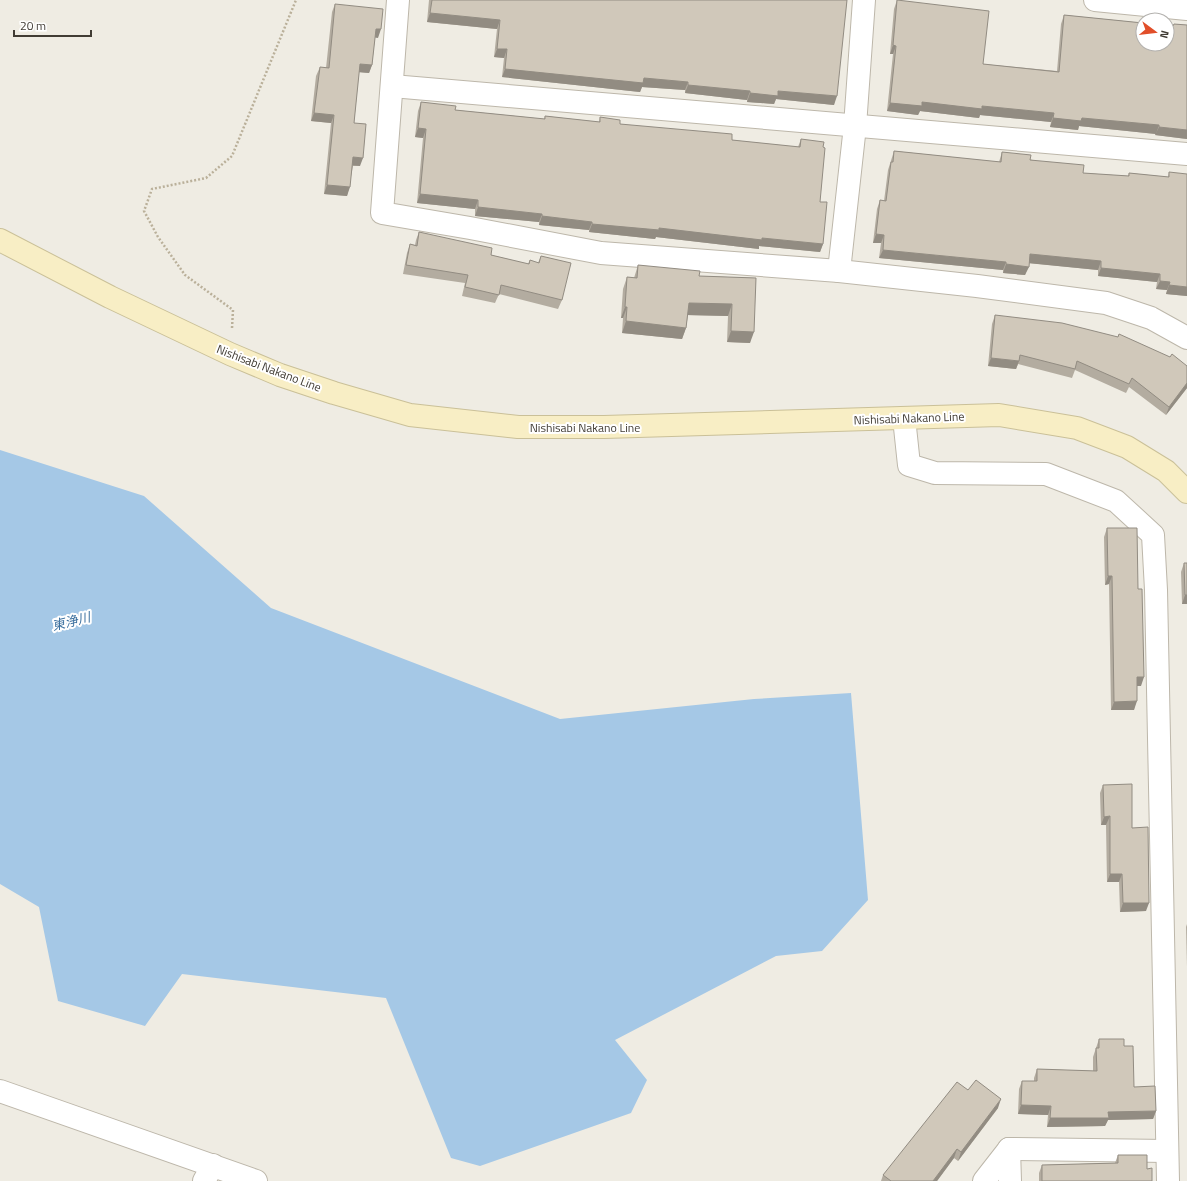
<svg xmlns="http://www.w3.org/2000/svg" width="1187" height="1181" font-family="'Titillium Web','Noto Sans JP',sans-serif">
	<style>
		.water { fill: #a5c8e6 }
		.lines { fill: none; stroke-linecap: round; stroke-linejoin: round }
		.street-casing { stroke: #bdb7aa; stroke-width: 24 }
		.secondary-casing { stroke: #cac098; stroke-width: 24 }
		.path { stroke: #bab09a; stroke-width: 2.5; stroke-dasharray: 2 2; stroke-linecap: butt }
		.street { stroke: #fff; stroke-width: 22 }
		.secondary { stroke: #f8eec5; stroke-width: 22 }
		.wall { fill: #b3aca0 }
		.shaded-wall { fill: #928c82 }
		.building { fill: #d0c8ba; stroke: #928c82 }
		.labels { text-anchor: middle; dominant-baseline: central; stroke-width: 4; stroke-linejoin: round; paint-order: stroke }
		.street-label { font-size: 12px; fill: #413c34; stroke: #fff }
		.water-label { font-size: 13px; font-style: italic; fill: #3b709f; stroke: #fff }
	</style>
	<rect width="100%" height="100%" fill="#efece3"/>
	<polygon class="water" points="0,450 144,496 271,608 560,719 754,699 851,693 868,900 822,951 776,956 615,1040 647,1080 631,1113 480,1166 451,1158 386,998 182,974 145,1026 58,1001 39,907 0,884"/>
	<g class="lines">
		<defs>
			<g id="street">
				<polyline points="398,0 382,213 470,228 601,253 839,271 977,286 1106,303 1151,318 1187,338"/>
				<polyline points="1095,0 1187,9"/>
				<polyline points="392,86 1187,154"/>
				<polyline points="839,271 855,126 864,0"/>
				<polyline points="904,418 909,465 935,473 1046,474 1116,501 1153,535 1156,590 1168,1181"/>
				<polyline points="0,1091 256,1181"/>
				<polyline points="1009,1149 1167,1151"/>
				<polyline points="1009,1149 1010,1181"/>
				<polyline points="204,1181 213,1165"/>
				<polyline points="984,1181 1009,1149"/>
			</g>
			<polyline id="secondary" points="0,240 110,297 230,354 280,375 334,393 410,415 518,427 604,427 999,415 1077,428 1127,447 1166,471 1187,492"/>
		</defs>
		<use href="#street" class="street-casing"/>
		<use href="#secondary" class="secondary-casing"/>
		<polyline class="path" points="232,328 233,310 185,275 158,237 144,211 152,189 206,178 232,156 296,0"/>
		<use href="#street" class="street"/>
		<use href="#secondary" class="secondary"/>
	</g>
	<g class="wall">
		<polygon points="429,0 847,0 834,105 776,99 774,104 747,102 747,100 685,93 685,90 642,87 640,92 502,77 504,58 494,57 497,29 427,22"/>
		<polygon points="897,0 983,64 1057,71 1061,24 1064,15 1173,26 1174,24 1187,25 1187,139 1155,135 1156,134 1079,126 1078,130 1050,127 1051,122 980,115 979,118 920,111 918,115 887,111 893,54 890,54 894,9"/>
		<polygon points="335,4 378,38 375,37 372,65 369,73 359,72 354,123 360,166 353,166 347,196 324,194 331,123 311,121 316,76 320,67 326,68 332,12"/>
		<polygon points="421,102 455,110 544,119 545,116 599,122 600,117 620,124 732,140 798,147 801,139 820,202 823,244 820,252 759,246 759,249 656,237 655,239 589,232 589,230 539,225 539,222 475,216 475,209 417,203 423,138 415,137 418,111"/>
		<polygon points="894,151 999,162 1002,152 1083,173 1128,176 1129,173 1168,177 1169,172 1187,296 1166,294 1167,290 1156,289 1157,282 1098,276 1098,270 1029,263 1025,275 1003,273 1003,270 879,258 881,243 873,243 877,209 880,200 884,201 888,170"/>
		<polygon points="419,232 491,255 528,264 530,260 538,263 541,256 562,300 558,309 499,294 495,303 462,296 465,283 403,274 407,253 410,244 415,245 416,240"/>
		<polygon points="638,265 699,276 756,278 750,343 727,342 728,316 688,315 686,328 682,339 622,333 623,318 621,318 623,289 627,277 634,278"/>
		<polygon points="995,315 1187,366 1187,388 1166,415 1129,387 1126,393 1075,370 1072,378 1018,364 1016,369 988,366 992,324"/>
		<polygon points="1107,528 1138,589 1141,686 1137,686 1134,710 1111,710 1109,584 1105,585 1104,537"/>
		<polygon points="1184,563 1187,563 1187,604 1182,604 1181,572"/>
		<polygon points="1103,785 1132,828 1146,911 1120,912 1119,882 1107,882 1106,825 1101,825 1100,793"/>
		<polygon points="1187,924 1187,967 1186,927"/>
		<polygon points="1099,1039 1124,1046 1134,1087 1156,1111 1153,1119 1108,1120 1105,1126 1047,1127 1048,1115 1018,1114 1019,1089 1022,1081 1034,1081 1034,1078 1037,1069 1093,1071 1093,1057"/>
		<polygon points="968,1090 998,1108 958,1161 954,1158 937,1181 881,1181 883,1175"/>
		<polygon points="1118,1155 1147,1169 1152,1181 1039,1181 1039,1173 1042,1165 1115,1163"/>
	</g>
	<g class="shaded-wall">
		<polygon points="430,13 500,20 497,29 427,22"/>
		<polygon points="376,29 381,29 378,38 373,37"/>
		<polygon points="893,45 896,46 893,54 890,54"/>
		<polygon points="497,49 507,49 504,58 494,57"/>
		<polygon points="360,64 372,65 369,73 357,72"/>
		<polygon points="505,69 644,78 688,82 685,90 642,87 640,92 502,77"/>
		<polygon points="688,85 750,91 747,100 685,93"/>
		<polygon points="778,91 837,96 834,105 776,99 774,104 747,102 750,93"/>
		<polygon points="922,102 982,106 1054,113 1051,122 980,115 979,118 920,111 918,115 887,111 890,103"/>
		<polygon points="314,113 334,115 331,123 311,121"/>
		<polygon points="1053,118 1082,118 1159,125 1156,134 1079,126 1078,130 1050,127"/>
		<polygon points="1159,127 1187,130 1187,139 1155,135"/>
		<polygon points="418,128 426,129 423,138 415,137"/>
		<polygon points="353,157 363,158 360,166 350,165"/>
		<polygon points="327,185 350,187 347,196 324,194"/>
		<polygon points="420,194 478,200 475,209 417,203"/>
		<polygon points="478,207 542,214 539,222 475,216"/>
		<polygon points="542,216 592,222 589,230 539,225"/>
		<polygon points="592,224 659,228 823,244 820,252 759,246 759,249 656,237 655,239 589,232"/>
		<polygon points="876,234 884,235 881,243 873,243"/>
		<polygon points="883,250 1006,262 1003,270 879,258"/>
		<polygon points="1030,254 1101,261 1098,270 1027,263"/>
		<polygon points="1006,264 1029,267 1025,275 1003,273"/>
		<polygon points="1101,268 1160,274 1157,282 1098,276"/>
		<polygon points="1160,281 1170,282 1167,290 1156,289"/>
		<polygon points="1169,285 1187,287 1187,296 1166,294"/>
		<polygon points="689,303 732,304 728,316 685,315"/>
		<polygon points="625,307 627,307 623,318 621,318"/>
		<polygon points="626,321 686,328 682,339 622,333"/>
		<polygon points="731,331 754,332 750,343 727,342"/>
		<polygon points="991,358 1019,361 1016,369 988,366"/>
		<polygon points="1187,383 1187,388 1166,415 1169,407"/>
		<polygon points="1108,576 1112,576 1109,584 1105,585"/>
		<polygon points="1185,595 1187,595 1187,604 1182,604"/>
		<polygon points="1137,677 1144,677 1141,686 1134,686"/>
		<polygon points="1137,701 1134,710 1111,710 1114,702"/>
		<polygon points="1110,816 1106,825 1101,825 1104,817"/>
		<polygon points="1110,874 1122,874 1119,882 1107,882"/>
		<polygon points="1123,903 1149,903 1146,911 1120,912"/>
		<polygon points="1001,1099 998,1108 958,1161 961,1152"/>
		<polygon points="1021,1105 1051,1106 1048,1115 1018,1114"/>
		<polygon points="1156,1111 1153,1119 1108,1120 1105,1126 1047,1127 1050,1118 1108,1112"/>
		<polygon points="957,1149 954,1158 937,1181 933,1181"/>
	</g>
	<g class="building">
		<polygon points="432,0 847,0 837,96 778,91 778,96 750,93 750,91 688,85 688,82 644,78 643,83 505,69 507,49 497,49 500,20 430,13"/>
		<polygon points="897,0 989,11 983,64 1059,72 1064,15 1143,23 1143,44 1167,44 1167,25 1173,26 1174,24 1187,25 1187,130 1159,127 1159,125 1082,118 1081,121 1053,118 1054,113 982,106 982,109 922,102 922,106 890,103 896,46 893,45"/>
		<polygon points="335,4 383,9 381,29 376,29 372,65 360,64 354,123 366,124 363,158 353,157 350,187 327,185 334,115 314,113 320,67 329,68"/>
		<polygon points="421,102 456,106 455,110 545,119 545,116 600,122 600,117 620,120 620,124 732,134 732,140 800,147 801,139 824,142 823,147 825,148 820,202 827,202 823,244 762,238 762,240 659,228 659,230 592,224 592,222 542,216 542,214 478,207 478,200 420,194 426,129 418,128"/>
		<polygon points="894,151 1001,162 1002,152 1031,155 1030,160 1084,165 1083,173 1129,176 1129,173 1169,177 1169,172 1187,174 1187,287 1169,285 1170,282 1160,281 1160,274 1101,268 1101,261 1030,254 1029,267 1006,264 1006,262 883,250 884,235 876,234 880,200 886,201 891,162 893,162"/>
		<polygon points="419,232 492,248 491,255 529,264 530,260 539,263 541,256 571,263 562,300 501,285 499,295 465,287 468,275 406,265 410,244 417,246"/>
		<polygon points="638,265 700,271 699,276 756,278 754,332 731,331 732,304 689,303 686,328 626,321 627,307 625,307 627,277 637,278"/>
		<polygon points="995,315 1062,323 1118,337 1119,334 1170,357 1172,354 1187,366 1187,383 1169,407 1132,378 1129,384 1077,361 1075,369 1020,355 1019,361 991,358"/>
		<polygon points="1107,528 1137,528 1138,589 1142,589 1144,677 1137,677 1137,701 1114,702 1112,576 1108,576"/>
		<polygon points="1184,563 1187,563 1187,595 1185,595"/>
		<polygon points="1132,784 1132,828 1148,827 1149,903 1123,903 1122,874 1110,874 1110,816 1104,817 1103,785"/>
		<polygon points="1099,1039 1124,1039 1124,1046 1133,1046 1134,1087 1155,1086 1156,1111 1108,1112 1109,1118 1050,1118 1051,1106 1021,1105 1022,1081 1037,1081 1037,1069 1097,1071 1096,1048 1099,1048"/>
		<polygon points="976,1080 1001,1099 961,1152 957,1149 933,1181 891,1181 883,1175 957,1082 968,1090"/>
		<polygon points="1118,1155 1147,1155 1147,1169 1152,1168 1152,1181 1042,1181 1042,1165 1118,1163"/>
	</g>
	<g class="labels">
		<g class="street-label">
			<text transform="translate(269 368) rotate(21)">Nishisabi Nakano Line</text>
			<text transform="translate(909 418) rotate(-2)">Nishisabi Nakano Line</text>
			<text x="585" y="427">Nishisabi Nakano Line</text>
		</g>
		<g class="water-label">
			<text transform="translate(71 621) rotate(-14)">東浄川</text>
		</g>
	</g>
	<g transform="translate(1155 32) rotate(105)"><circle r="19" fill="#ffffff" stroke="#b3b1ae"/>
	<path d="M0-3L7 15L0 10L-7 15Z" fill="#e14e29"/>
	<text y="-6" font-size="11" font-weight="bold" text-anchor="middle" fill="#413c34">N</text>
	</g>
	<path d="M14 30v6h77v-6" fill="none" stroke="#413c34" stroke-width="2"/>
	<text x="20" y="30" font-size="12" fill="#413c34" stroke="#ffffff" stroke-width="3" paint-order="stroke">20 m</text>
</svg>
